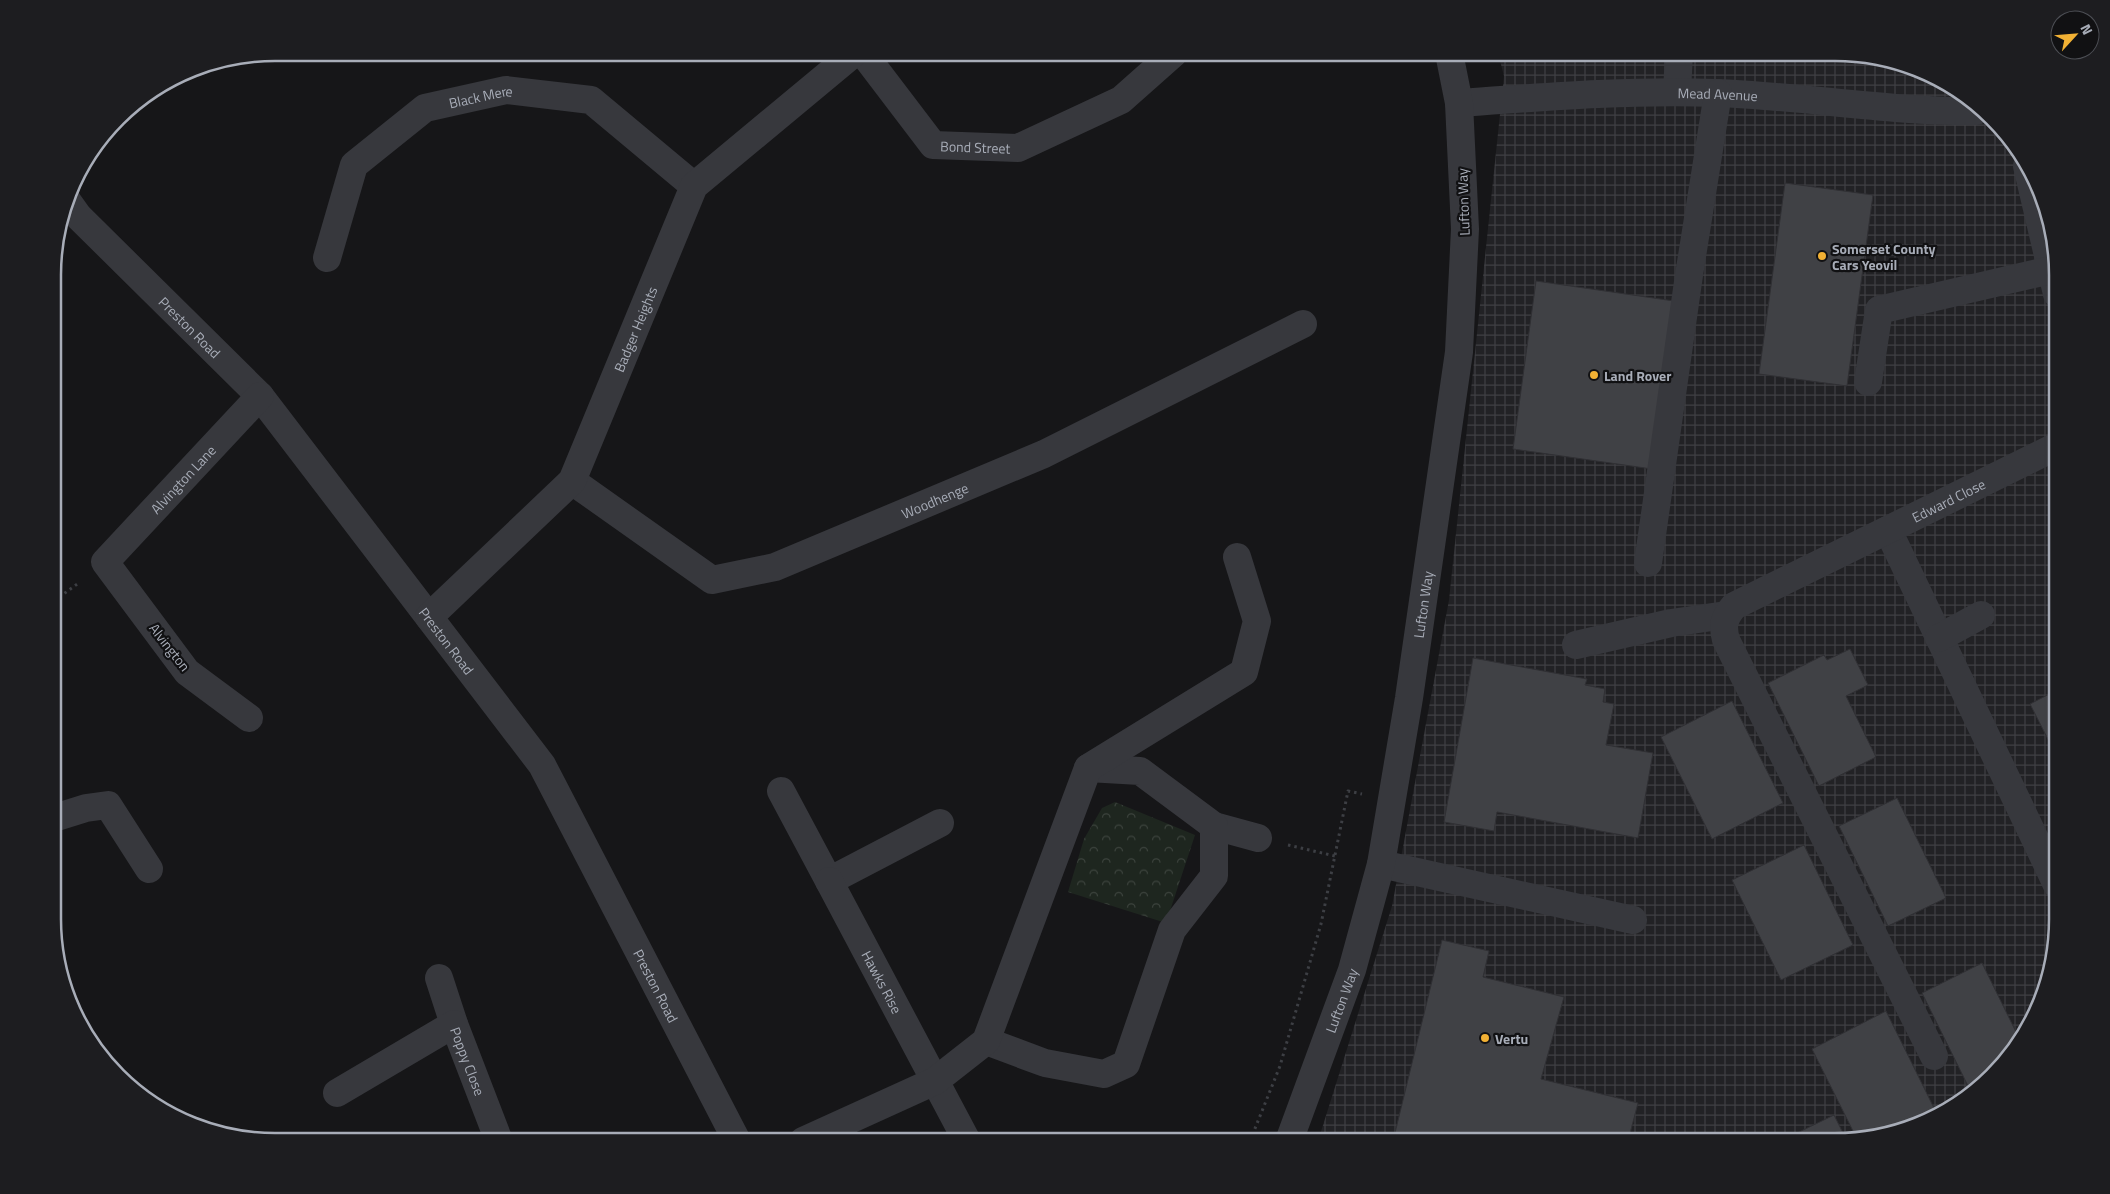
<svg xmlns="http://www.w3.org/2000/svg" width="2110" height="1194" font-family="'Titillium Web',sans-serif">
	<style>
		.industrial { fill: url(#industrial-grid) }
		.park { fill: url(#park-crowns) }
		.building { fill: #404145; stroke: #303034 }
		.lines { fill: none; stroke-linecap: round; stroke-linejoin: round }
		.path { stroke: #3d3f44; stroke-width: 3; stroke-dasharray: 2.5 4; stroke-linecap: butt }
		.minor { stroke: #37383d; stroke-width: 28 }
		.poi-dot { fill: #f2b134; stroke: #111113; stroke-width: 2 }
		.labels { text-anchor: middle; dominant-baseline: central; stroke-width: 4.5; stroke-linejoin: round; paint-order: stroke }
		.street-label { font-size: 14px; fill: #a8adb8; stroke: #111113 }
		.poi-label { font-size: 14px; font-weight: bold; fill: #a8adb8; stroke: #111113; text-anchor: start }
		.rim { fill: none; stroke: #a8adb8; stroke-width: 2.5 }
	</style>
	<defs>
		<pattern id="industrial-grid" width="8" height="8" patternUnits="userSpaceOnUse" patternTransform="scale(1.25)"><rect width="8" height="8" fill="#222225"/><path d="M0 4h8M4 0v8" fill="none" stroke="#3f3f43"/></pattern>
		<pattern id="park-crowns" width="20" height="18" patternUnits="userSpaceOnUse" patternTransform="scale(1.25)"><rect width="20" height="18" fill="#1e261f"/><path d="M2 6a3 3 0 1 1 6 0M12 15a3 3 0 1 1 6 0" fill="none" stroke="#3c433d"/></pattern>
	</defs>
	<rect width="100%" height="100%" fill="#161618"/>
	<polygon class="industrial" points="1498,53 1835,53 1892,60 1946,82 2020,152 2046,204 2057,261 2057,933 2028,1030 1992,1076 1946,1111 1849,1141 1318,1141 1392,906 1449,600 1504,76"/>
	<polygon class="park" points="1115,802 1195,835 1166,923 1068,892 1084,839 1102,808"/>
	<g class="building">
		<polygon points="1785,183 1873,195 1847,386 1759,374"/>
		<polygon points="1536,281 1674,301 1652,469 1513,449"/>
		<polygon points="1850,649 1868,685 1846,696 1876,757 1819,786 1768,683 1824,655 1827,660"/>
		<polygon points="1473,658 1587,679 1585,685 1605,689 1603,702 1614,704 1606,745 1653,753 1638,838 1497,812 1494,831 1444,822"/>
		<polygon points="2057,690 2057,757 2030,704"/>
		<polygon points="1732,701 1783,803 1712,839 1661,737"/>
		<polygon points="1897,798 1946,898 1888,926 1839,826"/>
		<polygon points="1804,845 1853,945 1781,980 1732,880"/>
		<polygon points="1442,940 1489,951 1483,977 1564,997 1541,1079 1638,1103 1628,1141 1393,1141"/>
		<polygon points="1982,963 2020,1040 1992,1076 1971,1092 1922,993"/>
		<polygon points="1886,1011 1935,1110 1913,1122 1857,1139 1812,1049"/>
		<polygon points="1834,1115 1847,1141 1799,1141 1795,1134"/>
	</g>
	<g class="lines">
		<g class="path">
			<polyline points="54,601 80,582"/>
			<polyline points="1288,845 1335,856"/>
			<polyline points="1250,1141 1280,1066 1321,924 1348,791 1362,794"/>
		</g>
		<g class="minor">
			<path id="s1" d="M863 53 933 145 1018 148 1121 100 1174 53"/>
			<polyline points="1677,92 1679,53"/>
			<path id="s2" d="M1459 103C1544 97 1630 90 1716 93 1803 96 1889 112 1976 111"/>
			<polyline points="2027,166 2057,294"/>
			<path id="s3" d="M68 202 78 216 260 396 542 765 737 1141"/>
			<path id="s4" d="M327 258 354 165 425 108 506 90 591 100 694 186"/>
			<polyline points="1868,382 1879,310 2051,270"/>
			<path id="s5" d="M572 481 712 580 775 567 1044 454 1303 324"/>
			<polyline points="1888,530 2057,885"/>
			<polyline points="1648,563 1689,275 1718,93"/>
			<path id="s6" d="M429 617 572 481 694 186 854 53"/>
			<polyline points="1939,638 1981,615"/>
			<polyline points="1576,645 1671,623 1726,615"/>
			<path id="s7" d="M249 718 187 672 105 562 260 396"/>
			<polyline points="781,791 829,881 940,823"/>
			<polyline points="54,818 86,808 108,805 149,869"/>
			<polyline points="1214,826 1258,838"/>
			<polyline points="1381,864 1633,920"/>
			<path id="s8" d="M829 881 967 1141"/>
			<path id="s9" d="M439 978 454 1024 499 1141"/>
			<polyline points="986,1041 1045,1063 1104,1074 1126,1064 1172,930 1214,876 1214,826 1140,771 1088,768"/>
			<path id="s10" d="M1934 1056 1726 640C1722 625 1724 618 1734 606L2057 446"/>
			<polyline points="337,1093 454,1024"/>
			<polyline points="803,1141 935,1081 986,1041 1088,768 1244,672 1257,621 1237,557"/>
			<path id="s11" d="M1289 1141 1352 970 1381 864 1409 698 1459 352 1465 229 1459 103 1449 53"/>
		</g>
	</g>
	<g class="poi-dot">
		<circle cx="1822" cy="256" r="5"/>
		<circle cx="1594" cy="375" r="5"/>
		<circle cx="1485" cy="1038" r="5"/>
	</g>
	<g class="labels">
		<g class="street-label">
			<text stroke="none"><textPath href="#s2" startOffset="259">Mead Avenue</textPath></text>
			<text stroke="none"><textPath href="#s4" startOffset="245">Black Mere</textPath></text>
			<text stroke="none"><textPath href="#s1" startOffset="158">Bond Street</textPath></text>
			<text transform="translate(1463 202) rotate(-92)">Lufton Way</text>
			<text stroke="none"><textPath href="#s3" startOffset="175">Preston Road</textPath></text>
			<text stroke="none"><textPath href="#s6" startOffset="362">Badger Heights</textPath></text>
			<text stroke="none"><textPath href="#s7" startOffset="328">Alvington Lane</textPath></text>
			<text stroke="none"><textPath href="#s5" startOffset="409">Woodhenge</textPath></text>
			<text stroke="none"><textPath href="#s10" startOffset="741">Edward Close</textPath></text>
			<text stroke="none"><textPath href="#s11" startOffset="555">Lufton Way</textPath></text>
			<text stroke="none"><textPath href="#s3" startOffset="581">Preston Road</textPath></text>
			<text transform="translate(170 647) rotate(52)">Alvington</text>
			<text stroke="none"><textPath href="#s8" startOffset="114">Hawks Rise</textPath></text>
			<text stroke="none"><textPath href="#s3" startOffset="986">Preston Road</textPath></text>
			<text stroke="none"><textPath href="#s11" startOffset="150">Lufton Way</textPath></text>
			<text stroke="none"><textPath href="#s9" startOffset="88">Poppy Close</textPath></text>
		</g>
		<g class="poi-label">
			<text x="1832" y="248">Somerset County<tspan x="1832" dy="16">Cars Yeovil</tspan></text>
			<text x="1604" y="375">Land Rover</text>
			<text x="1495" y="1038">Vertu</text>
		</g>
	</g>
	<path d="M0 0H2110V1194H0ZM275 61H1835A214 214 0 0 1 2049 275V919A214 214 0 0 1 1835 1133H275A214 214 0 0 1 61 919V275A214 214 0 0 1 275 61Z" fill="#1d1d20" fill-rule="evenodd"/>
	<path class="rim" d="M275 61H1835A214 214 0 0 1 2049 275V919A214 214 0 0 1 1835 1133H275A214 214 0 0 1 61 919V275A214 214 0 0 1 275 61Z"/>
	<g transform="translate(2075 35) rotate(64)"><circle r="24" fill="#111113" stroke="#4d4f55"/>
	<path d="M0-4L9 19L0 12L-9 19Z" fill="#f2b134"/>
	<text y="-8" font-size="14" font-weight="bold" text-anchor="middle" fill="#a8adb8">N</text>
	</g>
</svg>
